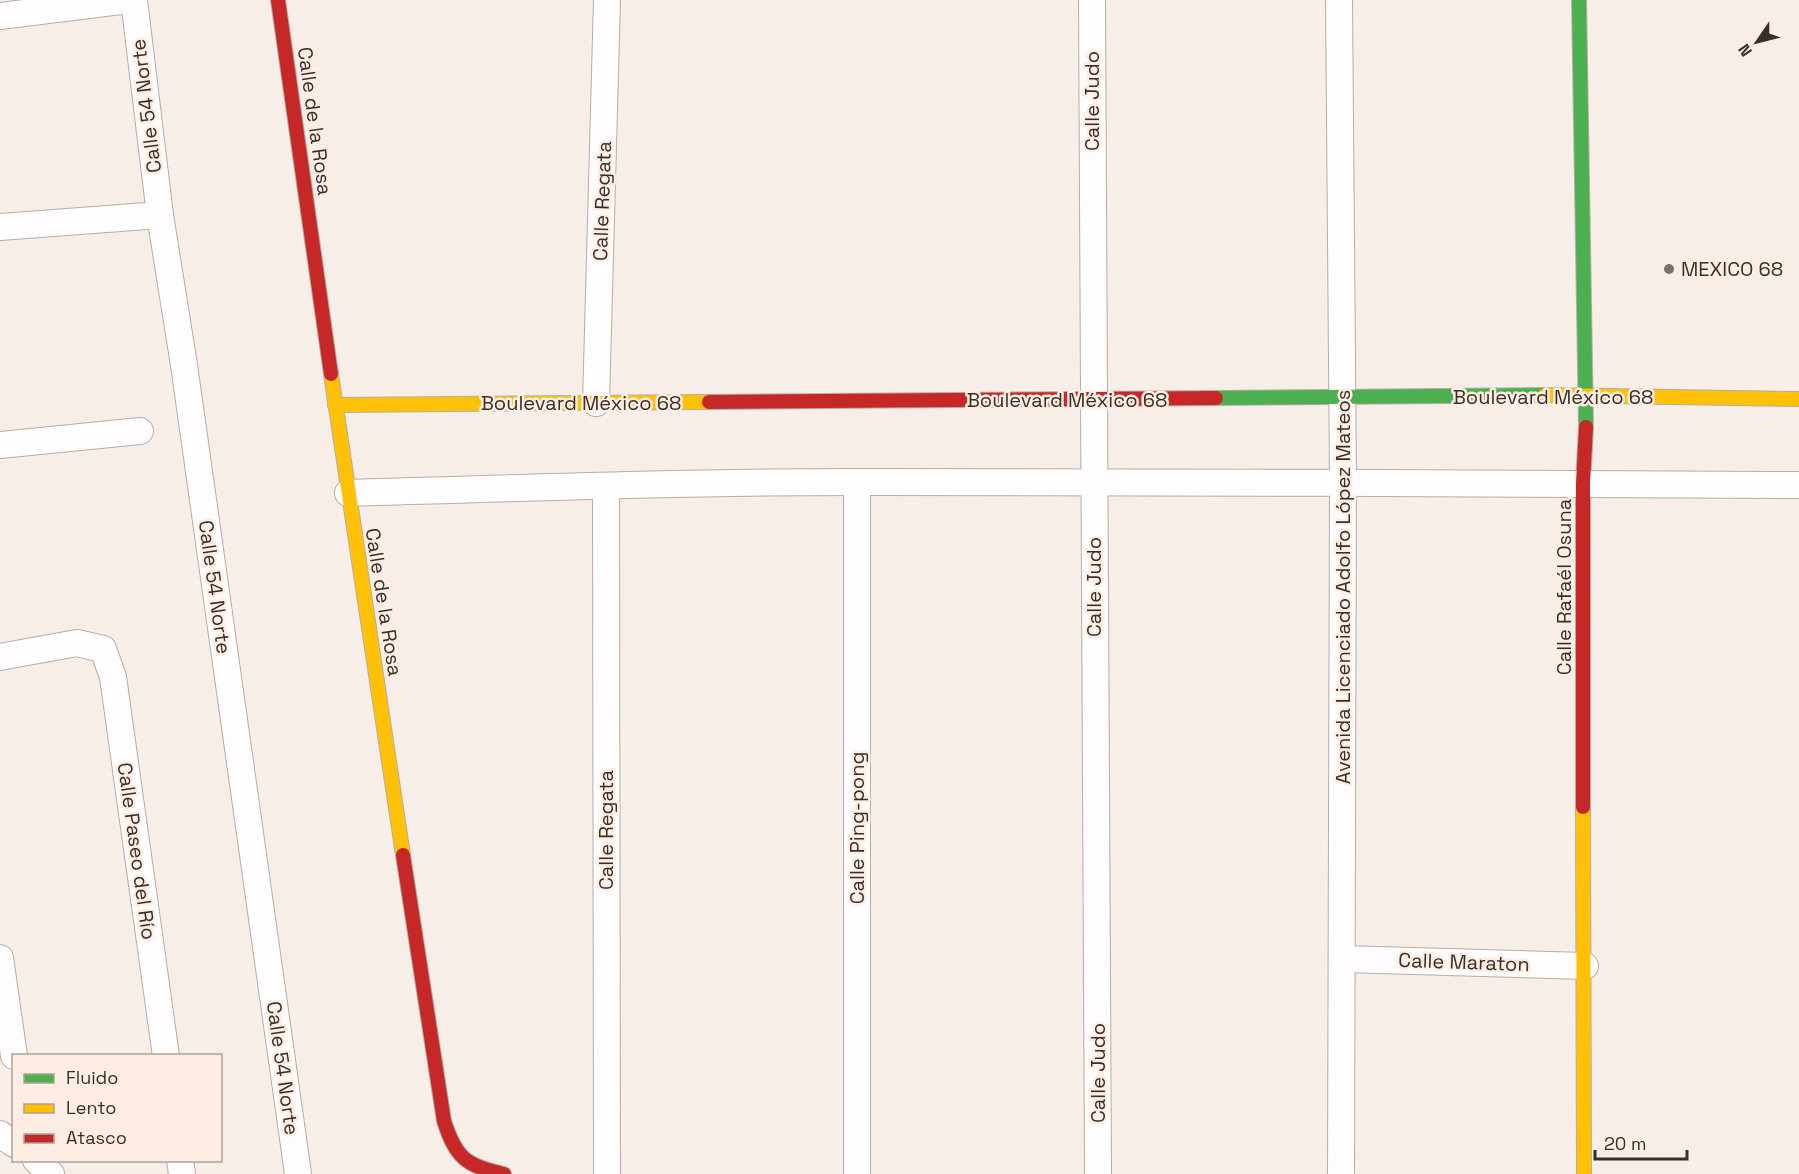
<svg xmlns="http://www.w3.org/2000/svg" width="1799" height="1174" font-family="'Space Grotesk',sans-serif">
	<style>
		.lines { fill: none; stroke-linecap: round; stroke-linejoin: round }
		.street-casing { stroke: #b5ada8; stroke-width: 28 }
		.fast-casing { stroke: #b5ada8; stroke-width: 16 }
		.slow-casing { stroke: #b5ada8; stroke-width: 16 }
		.jam-casing { stroke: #b5ada8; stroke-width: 16 }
		.street { stroke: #fefcfc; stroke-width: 26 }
		.fast { stroke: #4caf50; stroke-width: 14 }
		.slow { stroke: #ffc107; stroke-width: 14 }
		.jam { stroke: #c62828; stroke-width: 14 }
		.poi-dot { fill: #7b726c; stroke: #feede2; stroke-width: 2 }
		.labels { text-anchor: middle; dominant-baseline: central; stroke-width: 5; stroke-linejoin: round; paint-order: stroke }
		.street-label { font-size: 20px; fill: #372f2a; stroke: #feede2 }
		.poi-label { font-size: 20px; fill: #372f2a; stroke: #feede2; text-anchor: start }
	</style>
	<rect width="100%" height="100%" fill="#f8eee8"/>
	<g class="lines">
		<defs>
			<g id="street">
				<polyline points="134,0 160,215 184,365 298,1174"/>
				<polyline points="1092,0 1098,1174"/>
				<polyline points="1339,0 1343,481 1341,1174"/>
				<polyline points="0,16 129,0"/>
				<polyline points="0,227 160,215"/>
				<polyline points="596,403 607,0"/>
				<polyline points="0,445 140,431"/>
				<polyline points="857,482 857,1174"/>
				<polyline points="606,486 607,1174"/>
				<path d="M348 493C518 488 688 482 858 482 1172 482 1485 483 1799 485"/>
				<polyline points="0,657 77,643 103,649 113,677 166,1056"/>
				<polyline points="0,958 14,1056"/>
				<polyline points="1343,959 1585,966"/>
				<polyline points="0,1134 14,1144"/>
				<polyline points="36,1160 51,1174"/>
				<polyline points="180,1160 182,1174"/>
			</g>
			<g id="fast">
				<polyline points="1579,0 1586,427"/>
				<polyline points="1216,398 1545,395"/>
			</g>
			<g id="slow">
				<polyline points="331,374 403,855"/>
				<polyline points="1545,395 1799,399"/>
				<polyline points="335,405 709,402"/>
				<polyline points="1583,807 1584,1174"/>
			</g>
			<g id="jam">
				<polyline points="278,0 331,374"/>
				<polyline points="709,402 1216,398"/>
				<polyline points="1583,807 1583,483 1586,427"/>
				<path d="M403 855 444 1121C456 1158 466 1166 504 1174"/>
			</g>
		</defs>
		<use href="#street" class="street-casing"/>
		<use href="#fast" class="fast-casing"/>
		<use href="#slow" class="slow-casing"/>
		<use href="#jam" class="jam-casing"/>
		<use href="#street" class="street"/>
		<use href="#fast" class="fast"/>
		<use href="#slow" class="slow"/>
		<use href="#jam" class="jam"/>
	</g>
	<circle class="poi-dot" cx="1669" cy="269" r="6"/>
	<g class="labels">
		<g class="street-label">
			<text transform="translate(1092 101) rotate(-90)">Calle Judo</text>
			<text transform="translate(146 106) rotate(-97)">Calle 54 Norte</text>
			<text transform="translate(315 121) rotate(82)">Calle de la Rosa</text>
			<text transform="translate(602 201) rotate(-88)">Calle Regata</text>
			<text x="1553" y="397">Boulevard México 68</text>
			<text x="1067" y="400">Boulevard México 68</text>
			<text x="581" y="403">Boulevard México 68</text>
			<text transform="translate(215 587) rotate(82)">Calle 54 Norte</text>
			<text transform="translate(1094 587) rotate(-90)">Calle Judo</text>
			<text transform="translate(1343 587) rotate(-90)">Avenida Licenciado Adolfo López Mateos</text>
			<text transform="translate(1564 587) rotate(-90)">Calle Rafaél Osuna</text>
			<text transform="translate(384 602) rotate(81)">Calle de la Rosa</text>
			<text transform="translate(857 828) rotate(-90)">Calle Ping-pong</text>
			<text transform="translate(606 830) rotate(-90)">Calle Regata</text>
			<text transform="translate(137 851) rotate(82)">Calle Paseo del Río</text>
			<text transform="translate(1464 962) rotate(2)">Calle Maraton</text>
			<text transform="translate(283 1068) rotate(82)">Calle 54 Norte</text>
			<text transform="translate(1098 1073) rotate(-90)">Calle Judo</text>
		</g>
		<g class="poi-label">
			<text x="1681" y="269">MEXICO 68</text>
		</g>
	</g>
	<rect x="12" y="1054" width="210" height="108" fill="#feede2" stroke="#aea198" stroke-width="1.5"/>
	<rect x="24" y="1074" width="30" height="9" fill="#4caf50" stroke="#aea198" stroke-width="1.5"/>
	<text x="66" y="1084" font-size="18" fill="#372f2a">Fluido</text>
	<rect x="24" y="1104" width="30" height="9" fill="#ffc107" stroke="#aea198" stroke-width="1.5"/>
	<text x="66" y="1114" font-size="18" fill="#372f2a">Lento</text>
	<rect x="24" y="1134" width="30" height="9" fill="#c62828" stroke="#aea198" stroke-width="1.5"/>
	<text x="66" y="1144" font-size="18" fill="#372f2a">Atasco</text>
	<g transform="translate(1757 42) rotate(235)" stroke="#feede2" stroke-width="4.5" paint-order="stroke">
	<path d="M0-4.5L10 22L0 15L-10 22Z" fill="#372f2a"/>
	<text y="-9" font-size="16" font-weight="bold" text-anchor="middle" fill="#372f2a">N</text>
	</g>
	<path d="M1595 1150v9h92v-9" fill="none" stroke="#372f2a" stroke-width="3"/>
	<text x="1604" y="1150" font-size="18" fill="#372f2a" stroke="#feede2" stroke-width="4.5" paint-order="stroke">20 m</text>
</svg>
